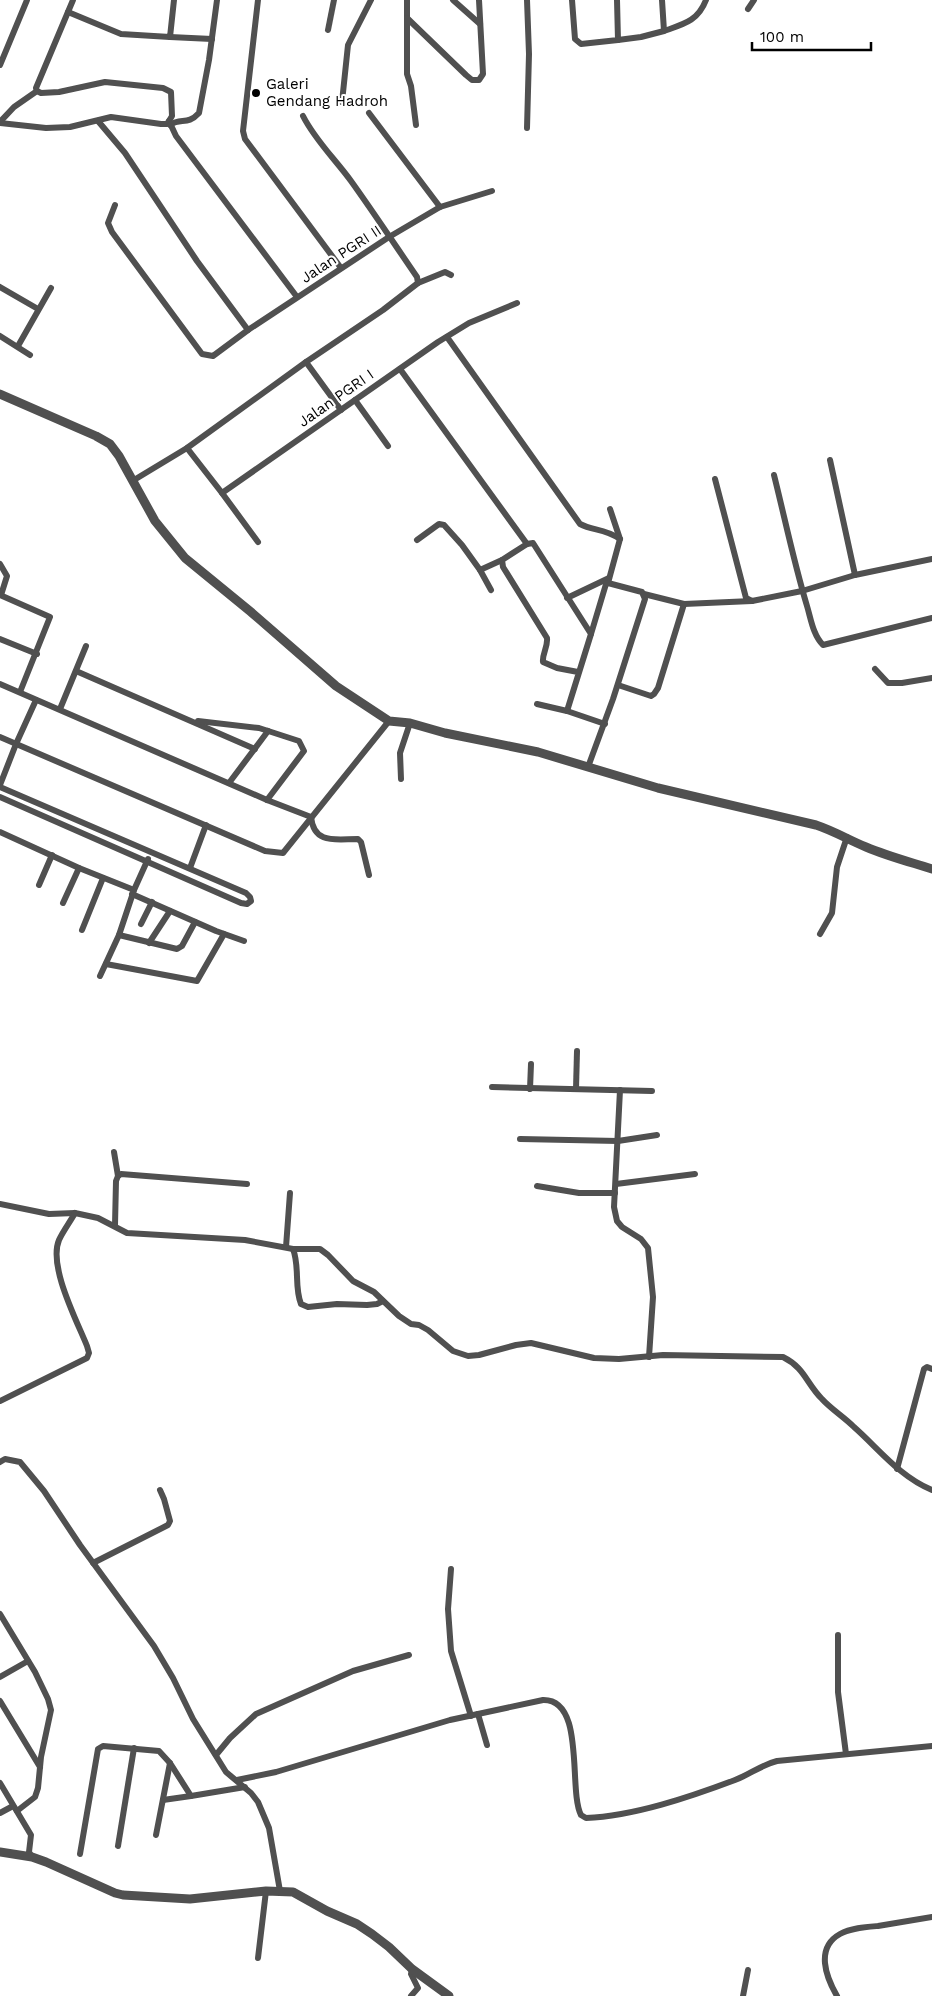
<svg xmlns="http://www.w3.org/2000/svg" width="932" height="1996" font-family="'Work Sans',sans-serif">
	<style>
		.lines { fill: none; stroke-linecap: round; stroke-linejoin: round }
		.minor { stroke: #505050; stroke-width: 6 }
		.tertiary { stroke: #505050; stroke-width: 9 }
		.poi-dot { fill: #000; stroke: #fff; stroke-width: 2 }
		.labels { text-anchor: middle; dominant-baseline: central; stroke-width: 4; stroke-linejoin: round; paint-order: stroke }
		.poi-label { font-size: 15px; fill: #000; stroke: #fff; text-anchor: start }
		.street-label { font-size: 15px; fill: #000; stroke: #fff }
	</style>
	<rect width="100%" height="100%" fill="#fff"/>
	<g class="lines">
		<g class="minor">
			<polyline points="73,0 36,88 37,91 41,93 59,92 105,82 163,88 171,92 172,116 169,121 176,136 297,297"/>
			<polyline points="258,0 243,131 245,139 341,268"/>
			<polyline points="407,0 407,18 466,75 472,80 479,80 483,74 479,0"/>
			<polyline points="453,0 480,24"/>
			<polyline points="572,0 575,39 581,44 618,40 617,0"/>
			<polyline points="748,9 754,0"/>
			<polyline points="68,12 121,34 170,37 174,0"/>
			<polyline points="407,18 407,74 411,86 416,125"/>
			<polyline points="328,30 334,0"/>
			<path d="M664 31C684 24 698 21 706 0"/>
			<polyline points="170,37 212,39"/>
			<polyline points="618,40 641,37 664,31 662,0"/>
			<polyline points="0,65 27,0"/>
			<polyline points="342,102 348,45 371,0"/>
			<polyline points="369,113 440,207"/>
			<path d="M303 116C315 140 335 159 351 181 374 213 395 245 417 277L418 283 383 310 306 362 341 410"/>
			<polyline points="98,121 125,153 197,261 248,330"/>
			<polyline points="0,122 14,107 37,91"/>
			<polyline points="0,123 46,128 70,127 111,117 161,124 167,124 169,121"/>
			<path d="M170 125C181 117 187 126 199 113L209 60 217 0"/>
			<polyline points="527,128 529,54 527,0"/>
			<polyline points="115,205 108,223 112,232 202,354 213,356 248,330 389,237 440,207 492,191"/>
			<polyline points="418,283 445,272 451,275"/>
			<polyline points="0,287 38,309"/>
			<polyline points="0,336 30,355"/>
			<path d="M447 337 580 524C593 531 604 528 620 539"/>
			<polyline points="18,346 51,288"/>
			<polyline points="400,369 527,544"/>
			<polyline points="355,400 388,446"/>
			<polyline points="187,448 222,493 438,342 469,323 517,303"/>
			<polyline points="830,460 855,575"/>
			<path d="M774 475C785 519 794 563 807 606 811 619 813 635 823 645L932 618"/>
			<polyline points="715,479 746,598 752,601 802,591 855,575 932,559"/>
			<polyline points="134,480 187,448 306,362"/>
			<polyline points="222,493 258,542"/>
			<polyline points="417,540 439,524 444,525 462,545 480,570 502,560"/>
			<polyline points="0,564 7,576 1,595"/>
			<polyline points="480,570 491,590"/>
			<polyline points="608,583 620,539 610,509"/>
			<polyline points="644,594 684,604 752,601"/>
			<polyline points="0,595 50,617 20,692"/>
			<polyline points="567,598 609,578"/>
			<polyline points="0,639 37,654"/>
			<polyline points="875,669 888,683 902,683 932,678"/>
			<polyline points="76,671 255,749"/>
			<polyline points="0,684 267,800 311,817"/>
			<polyline points="618,685 651,696 654,694 658,688 684,604"/>
			<polyline points="537,704 567,711 605,724"/>
			<polyline points="60,709 86,646"/>
			<path d="M567 711 591 634 533 543 527 544 502 560 503 567 547 638C548 647 542 654 543 662L557 668 578 672"/>
			<polyline points="198,721 259,728 299,741 304,751 267,800"/>
			<polyline points="0,737 265,851 283,853 389,721"/>
			<polyline points="588,767 613,699 645,599 642,592 608,583 606,584 591,634"/>
			<polyline points="401,779 400,753 410,723"/>
			<polyline points="229,783 268,731"/>
			<polyline points="0,785 16,744 36,700"/>
			<polyline points="0,787 246,893 250,897 251,901 247,904 241,903 0,797"/>
			<path d="M311 817C314 845 336 839 358 839L361 842 369 875"/>
			<polyline points="0,832 79,868 134,890"/>
			<polyline points="190,868 206,825"/>
			<polyline points="39,885 52,855"/>
			<polyline points="132,894 216,931 244,941"/>
			<polyline points="63,903 79,868"/>
			<polyline points="141,924 152,902"/>
			<polyline points="82,930 103,878"/>
			<polyline points="820,934 832,913 837,867 847,837"/>
			<polyline points="119,935 177,949 182,946 195,922"/>
			<polyline points="149,943 170,911"/>
			<polyline points="106,964 197,981 224,934"/>
			<polyline points="100,976 119,935 134,890 148,859"/>
			<polyline points="492,1087 652,1091"/>
			<polyline points="530,1089 531,1064"/>
			<polyline points="576,1089 577,1051"/>
			<polyline points="620,1090 614,1207 617,1221 622,1227 641,1239 648,1248 653,1297 649,1357"/>
			<polyline points="520,1139 618,1141 657,1135"/>
			<polyline points="114,1152 118,1176"/>
			<polyline points="616,1184 695,1174"/>
			<polyline points="537,1186 579,1193 615,1193"/>
			<path d="M0 1204 49 1214 75 1213 98 1218 127 1233 245 1240 293 1249H320L328 1255 353 1281 374 1292 399 1316 411 1324 419 1325 428 1330 453 1351 468 1356 479 1355 516 1345 531 1343 594 1358 619 1359 663 1355 783 1357C805 1368 806 1383 822 1399 831 1409 844 1417 854 1427 879 1449 900 1477 932 1490"/>
			<polyline points="115,1225 116,1181 118,1176 121,1174 247,1184"/>
			<polyline points="286,1247 290,1193"/>
			<path d="M293 1249C300 1267 294 1287 301 1304L308 1307 337 1304 367 1305 377 1304 383 1301"/>
			<path d="M0 1401 87 1358 89 1353 87 1346C77 1321 48 1266 59 1240 63 1231 70 1222 75 1213"/>
			<polyline points="0,1462 5,1459 20,1462 44,1491 80,1545 154,1646 173,1678 193,1719 226,1772 251,1793 258,1802 269,1828 280,1891"/>
			<polyline points="897,1469 924,1369 927,1367 932,1369"/>
			<polyline points="93,1563 168,1525 170,1521 164,1499 160,1490"/>
			<polyline points="451,1569 448,1609 451,1651 471,1716"/>
			<polyline points="0,1614 35,1672 48,1699 51,1710 41,1757 38,1788 35,1797 17,1811"/>
			<polyline points="838,1635 838,1692 846,1754"/>
			<polyline points="0,1677 28,1661"/>
			<polyline points="0,1701 40,1767"/>
			<polyline points="478,1714 487,1745"/>
			<polyline points="216,1755 230,1738 256,1714 353,1671 409,1655"/>
			<path d="M237 1780 276 1772 450 1720 543 1700C586 1699 568 1790 581 1815L586 1818C634 1816 690 1797 735 1780 749 1775 761 1765 777 1761L932 1746"/>
			<polyline points="0,1783 31,1835 29,1852 32,1857"/>
			<polyline points="163,1800 191,1796"/>
			<polyline points="0,1813 13,1806"/>
			<polyline points="156,1835 170,1763"/>
			<polyline points="118,1846 134,1748"/>
			<polyline points="80,1854 98,1749 103,1746 159,1751 170,1763 191,1796 245,1787"/>
			<polyline points="258,1958 266,1891"/>
			<polyline points="411,1996 418,1988 411,1974 412,1969"/>
			<polyline points="743,1996 748,1970"/>
			<path d="M837 1996C826 1977 815 1948 840 1934 851 1928 866 1927 878 1926 896 1923 914 1920 932 1917"/>
		</g>
		<g class="tertiary">
			<path d="M0 394 96 436 110 444 119 456 155 521 185 558 251 612 336 686 389 721 410 723 445 733 538 752 658 788 816 825C834 831 849 840 866 847 887 856 910 862 932 869"/>
			<polyline points="0,1852 32,1857 46,1862 115,1893 123,1895 190,1899 266,1891 293,1892 327,1911 357,1924 372,1934 389,1947 412,1969 449,1996"/>
		</g>
	</g>
	<circle class="poi-dot" cx="256" cy="93" r="5"/>
	<g class="labels">
		<g class="poi-label">
			<text x="266" y="84">Galeri<tspan x="266" dy="17">Gendang Hadroh</tspan></text>
		</g>
		<g class="street-label">
			<text transform="translate(341 254) rotate(-33)">Jalan PGRI II</text>
			<text transform="translate(336 398) rotate(-35)">Jalan PGRI I</text>
		</g>
	</g>
	<path d="M752 42v8h119v-8" fill="none" stroke="#000000" stroke-width="2.5"/>
	<text x="760" y="42" font-size="15" fill="#000000" stroke="#ffffff" stroke-width="4" paint-order="stroke">100 m</text>
</svg>
